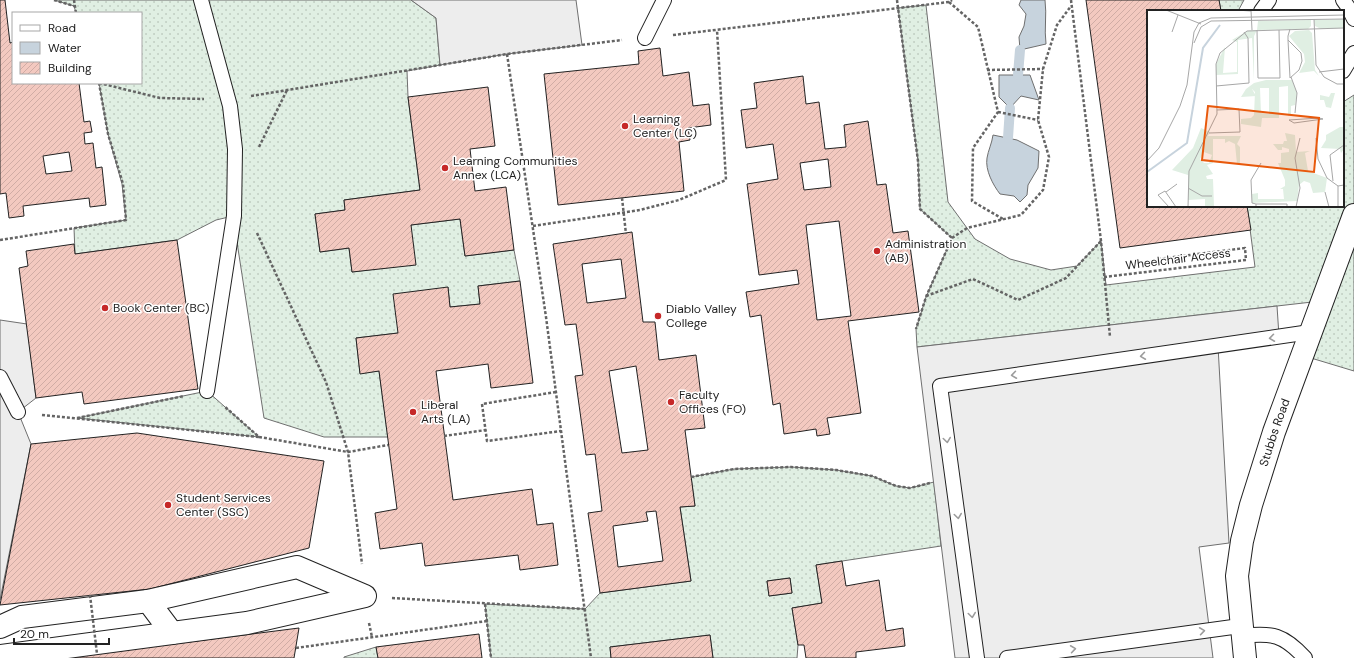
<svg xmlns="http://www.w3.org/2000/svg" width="1354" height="658" font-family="'DM Sans',sans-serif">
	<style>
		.grass { fill: url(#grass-dots); stroke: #6f6f6f; fill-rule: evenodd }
		.parking { fill: #ededed; stroke: #6f6f6f }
		.water { fill: #c7d3dd; stroke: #6f6f6f }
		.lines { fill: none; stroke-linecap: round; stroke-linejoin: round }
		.stream { stroke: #c7d3dd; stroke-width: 10 }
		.building { fill: url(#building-hatch); stroke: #222; fill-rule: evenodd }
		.lane-casing { stroke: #222; stroke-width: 16 }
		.street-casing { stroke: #222; stroke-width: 24 }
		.path { stroke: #646464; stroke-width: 2.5; stroke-dasharray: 3 2; stroke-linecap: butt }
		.lane { stroke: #fff; stroke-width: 14 }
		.street { stroke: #fff; stroke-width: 22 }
		.path-bridge { stroke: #646464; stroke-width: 2.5; stroke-dasharray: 3 2; stroke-linecap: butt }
		.oneway { stroke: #9c9c9c }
		.poi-dot { fill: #c62828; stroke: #fff; stroke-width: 1.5 }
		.labels { text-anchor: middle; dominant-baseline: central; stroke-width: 3; stroke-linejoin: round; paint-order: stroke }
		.poi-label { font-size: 12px; fill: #222; stroke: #fff; text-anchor: start }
		.street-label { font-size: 12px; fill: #222; stroke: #fff }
		.inset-river { fill: none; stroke: #c7d3dd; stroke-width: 2 }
		.inset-road { fill: none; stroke: #a7a7a7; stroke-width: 1 }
		.view { fill: #e8590c; fill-opacity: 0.15; stroke: #e8590c; stroke-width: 2 }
		.inset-edge { fill: none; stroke: #222; stroke-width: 2 }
	</style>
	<defs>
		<pattern id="grass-dots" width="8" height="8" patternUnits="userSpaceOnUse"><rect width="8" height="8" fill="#e0efe3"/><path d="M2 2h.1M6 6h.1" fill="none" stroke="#c0cdc2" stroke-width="1.8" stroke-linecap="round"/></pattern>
		<pattern id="building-hatch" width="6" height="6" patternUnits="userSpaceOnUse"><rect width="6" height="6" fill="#f3c9c0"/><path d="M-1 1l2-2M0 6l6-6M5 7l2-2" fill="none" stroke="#d0aca5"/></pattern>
	</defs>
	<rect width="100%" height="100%" fill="#fff"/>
	<g class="grass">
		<polygon points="54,0 411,0 436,18 440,65 407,71 408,97 420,190 344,200 345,210 315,214 320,252 349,248 352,272 400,266 411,225 460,219 465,256 514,250 520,281 478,286 480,304 450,307 448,287 398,333 356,338 360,373 379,371 388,437 324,437 264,418 233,216 216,220 177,240 75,254 74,228 126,220 122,184 108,134 99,83 141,83 141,13 76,13 74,6"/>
		<polygon points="1219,0 1244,0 1238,11 1221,11"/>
		<polygon points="926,5 948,202 975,239 1010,259 1051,270 1077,266 1101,241 1106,285 1255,267 1247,206 1343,206 1343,102 1354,95 1354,371 1301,355 1321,301 917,347 916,329 926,297 952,238 920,209 918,161 898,8"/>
		<polygon points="207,391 259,437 77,418"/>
		<path d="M791 467 836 470 872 476 896 486 910 488 934 482 941 546 816 565 822 603 792 608 798 645 797 658H713L710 635 610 647 611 658H491L485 604 585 609 600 593 691 581 680 507 695 506 691 477 734 469ZM790 578 792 593 769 596 767 581Z"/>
		<polygon points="376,647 378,658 344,658 344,657"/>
	</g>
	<g class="parking">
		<polygon points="411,0 576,0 582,45 507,54 440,65 436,18"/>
		<polygon points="1277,306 1279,336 1218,346 1229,543 1199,547 1213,658 955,658 917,347"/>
		<polygon points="0,320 27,324 36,398 18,412 31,444 0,600"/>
	</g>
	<g class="water">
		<path d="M1021 0H1045C1047 15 1044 29 1046 44L1020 50 1019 37 1024 26 1026 14 1019 5Z"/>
		<polygon points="999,75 1030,75 1039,100 1021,96 1010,108 999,97"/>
		<path d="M993 135 1017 140 1039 151 1038 168 1028 185 1027 195 1020 202 1014 196 1000 194C993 185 985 170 987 158 988 151 992 143 993 135Z"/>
	</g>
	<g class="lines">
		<g class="stream">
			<polyline points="1018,75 1020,50"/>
			<polyline points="1008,138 1010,108"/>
		</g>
	</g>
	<g class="building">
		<path d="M0 0H5L10 43 13 42V83H79L84 122 90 121 92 132 84 133 85 144 93 143 96 168 102 167 106 205 90 207 89 198 23 206 24 216 9 218 6 193 0 194ZM69 152 72 171 46 174 43 156Z"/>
		<polygon points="1086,0 1219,0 1221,11 1148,11 1148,206 1247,206 1251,230 1120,248"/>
		<polygon points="660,48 663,76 689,72 693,106 709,104 711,125 688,128 690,140 679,142 684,191 558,205 544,74 639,64 638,51"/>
		<path d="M803 76 806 104 819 102 825 149 846 147 844 125 868 121 877 185 886 184 893 233 908 231 919 312 848 321 861 413 827 418 830 434 817 436 816 429 784 434 780 403 773 405 761 315 750 317 746 292 799 284 797 270 759 275 747 184 778 179 773 144 746 148 741 110 757 108 754 83ZM828 159 831 187 804 190 800 163ZM839 221 851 316 817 320 806 225Z"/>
		<polygon points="488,87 495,146 470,149 475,191 506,187 514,250 465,256 460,219 411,225 416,265 352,272 349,248 320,252 315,214 345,210 344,200 420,190 408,97"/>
		<path d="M632 232 643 322H655L659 360 696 355 705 428 685 430 695 506 680 507 691 581 600 593 588 513 602 511 595 454 586 455 575 376 583 375 576 324 565 325 553 244ZM621 259 626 298 587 303 582 264ZM636 366 648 450 622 453 609 371ZM656 511 663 561 618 567 613 526 648 521 646 512Z"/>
		<polygon points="177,240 198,389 84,404 82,392 36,398 19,268 28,266 26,251 74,244 75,254"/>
		<polygon points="520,281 533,383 491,388 488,364 436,371 453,500 532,489 537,525 553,523 558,565 520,570 518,555 425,566 422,543 380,549 375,513 397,509 379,371 360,374 356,338 398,333 393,294 448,287 450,307 480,304 478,286"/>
		<polygon points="137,433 324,461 309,548 150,589 0,605 31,444"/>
		<polygon points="842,561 846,586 879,580 886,631 903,628 905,646 856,652 856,658 806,658 804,645 798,645 792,608 822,603 816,565"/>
		<polygon points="790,578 792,593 769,596 767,581"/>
		<polygon points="299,628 294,658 63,658"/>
		<polygon points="479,634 482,658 378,658 376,647"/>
		<polygon points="710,635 713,658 611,658 610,647"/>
	</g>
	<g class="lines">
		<defs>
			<g id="lane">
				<polyline points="201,0 230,106 235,149 234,216 207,391"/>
				<polyline points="1343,0 1348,7 1354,19"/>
				<polyline points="1261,11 1269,0"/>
				<polyline points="645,38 664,0"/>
				<polyline points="1343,71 1354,53"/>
				<polyline points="0,377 18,412"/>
				<path d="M1242 636C1272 632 1284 635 1305 658"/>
				<polyline points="977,658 940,386 1310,332"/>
				<polyline points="1007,658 1240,626"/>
			</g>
			<g id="street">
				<polyline points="148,601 172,633"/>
				<polyline points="0,627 22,617 148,601 297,567 365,596 247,623 0,656"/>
				<path id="s1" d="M1245 658 1237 576 1242 541 1251 505 1274 432 1354 215"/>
			</g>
		</defs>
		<use href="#lane" class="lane-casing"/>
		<use href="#street" class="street-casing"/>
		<g class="path">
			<polyline points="54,0 74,6"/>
			<polyline points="74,0 76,13"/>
			<polyline points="897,0 918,161 920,209 952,238 926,297 916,329"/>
			<polyline points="1071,0 1101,241 1110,337"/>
			<polyline points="949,2 978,27 998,112 973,148 972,201 1003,219"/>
			<polyline points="673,35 949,2 952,0"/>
			<polyline points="507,54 546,317 591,658"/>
			<polyline points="987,70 1043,69"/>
			<polyline points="99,83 160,98 204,99"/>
			<polyline points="251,96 507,54 622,40"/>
			<polyline points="998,112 1038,120"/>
			<polyline points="259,147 287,90"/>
			<polyline points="533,226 640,210 679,200 726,180 717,30"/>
			<polyline points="257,233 326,382 348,452 362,564"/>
			<polyline points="952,238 967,228 1021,215 1043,190 1049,157 1038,120 1043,69 1057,25 1071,6"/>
			<polyline points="0,240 126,220 123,184 108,134 99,83"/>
			<polyline points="1104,277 1246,260 1245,248 1158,259"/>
			<polyline points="926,296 973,279 1018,300 1066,278 1101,241"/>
			<polyline points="556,392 482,404 487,441 561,431"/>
			<polyline points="42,415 259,437 224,406"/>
			<polyline points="77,418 184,396"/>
			<polyline points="444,436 486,430"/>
			<polyline points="259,437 348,452 388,445"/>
			<polyline points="691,477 734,469 791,467 836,470 872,476 896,486 910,488 930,483"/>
			<polyline points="392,598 585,609"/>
			<polyline points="485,604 491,658"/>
			<polyline points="369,623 372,637"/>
			<polyline points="296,648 487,621"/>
		</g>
		<use href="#lane" class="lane"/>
		<use href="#street" class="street"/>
		<g class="path-bridge">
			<polyline points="622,198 626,234"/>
			<polyline points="90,595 97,654"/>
		</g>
	</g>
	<defs><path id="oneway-chevron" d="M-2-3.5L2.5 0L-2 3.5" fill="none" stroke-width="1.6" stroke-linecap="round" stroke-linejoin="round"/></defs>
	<g class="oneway">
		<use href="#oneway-chevron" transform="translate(1272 338) rotate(172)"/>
		<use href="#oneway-chevron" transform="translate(1143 356) rotate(172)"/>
		<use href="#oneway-chevron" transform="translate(1014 375) rotate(172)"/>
		<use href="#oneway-chevron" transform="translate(947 440) rotate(82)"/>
		<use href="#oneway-chevron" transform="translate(958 516) rotate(82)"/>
		<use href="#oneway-chevron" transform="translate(972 615) rotate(82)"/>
		<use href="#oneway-chevron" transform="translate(1202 631) rotate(-8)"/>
		<use href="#oneway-chevron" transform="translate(1073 649) rotate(-8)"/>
	</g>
	<g class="poi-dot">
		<circle cx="625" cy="126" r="4"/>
		<circle cx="445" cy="168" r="4"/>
		<circle cx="877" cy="251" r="4"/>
		<circle cx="105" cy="308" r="4"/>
		<circle cx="658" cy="316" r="4"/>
		<circle cx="671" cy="402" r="4"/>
		<circle cx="413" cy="412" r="4"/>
		<circle cx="168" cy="505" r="4"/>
	</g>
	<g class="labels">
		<g class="poi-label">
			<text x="633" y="119">Learning<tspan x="633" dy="14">Center (LC)</tspan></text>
			<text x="453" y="161">Learning Communities<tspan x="453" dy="14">Annex (LCA)</tspan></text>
			<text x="885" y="244">Administration<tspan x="885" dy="14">(AB)</tspan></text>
			<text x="113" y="308">Book Center (BC)</text>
			<text x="666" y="309">Diablo Valley<tspan x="666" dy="14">College</tspan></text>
			<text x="679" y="395">Faculty<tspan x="679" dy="14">Offices (FO)</tspan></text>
			<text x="421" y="405">Liberal<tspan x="421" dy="14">Arts (LA)</tspan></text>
			<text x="176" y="498">Student Services<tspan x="176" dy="14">Center (SSC)</tspan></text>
		</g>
		<g class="street-label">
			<text transform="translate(1178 259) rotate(-7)">Wheelchair Access</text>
			<text stroke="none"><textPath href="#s1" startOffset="231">Stubbs Road</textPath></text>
		</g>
	</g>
	<g transform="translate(1147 10)">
		<rect width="197" height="197" fill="#fff"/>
		<path d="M197 9V18L174 19 168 16 167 10ZM164 10V16L161 19 110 20 107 26V71L105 28 91 30V64L69 65V54L78 37 76 63 90 62V32L85 30 100 21 110 20 111 11ZM162 20 165 23 168 60 172 66 167 61 152 63 158 52 157 44 142 26 148 21ZM119 70H145L150 83 148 95 144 96V105L141 106V76L132 77V108H115L114 117 94 114V109L104 108 107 105 108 82 105 79H99L107 73ZM113 78H122V104L114 103ZM193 117H197V139L194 143 193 139 174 138 179 130V125ZM54 118 63 122 61 126H94L90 134 93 137V154H90L88 134 82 131 78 133V129H66V153L60 155 66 164 59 166 60 169H66L67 197H58V189L41 190V165L25 160 46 138ZM57 142 65 145 62 153H57L53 149ZM138 123 148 125 149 142 163 141 158 143 161 161 180 168 178 182 166 183 163 173 157 171 152 175 150 191 105 193V184L111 183V189H137L136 179H133L138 176V170L131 153H134V143L142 142V139L135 137V140H131L126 134H136L137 131H140Z" fill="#e0efe3" fill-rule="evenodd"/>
		<path d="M184 83H188L184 98 179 97 177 90H173V85L182 87Z" fill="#e0efe3"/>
		<path d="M99 79H105L109 86 94 87Z" fill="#e0efe3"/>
		<path class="inset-river" d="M0 162 40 133 56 38 73 15"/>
		<path class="inset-road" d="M19 0 54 14M89 0 104 1M104 0 105 20M167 9 169 55 177 67 190 74H197M110 20 111 68H133L132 20M25 22 31 5M141 30 154 43 155 51 152 60 143 68 141 30V26L143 19M47 33 54 17 64 11 197 9M172 62 197 59M144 67 150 83 148 103M69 76 102 73 101 28 97 22M172 108 176 109 147 113 142 110ZM62 123 93 122 92 99 70 100M169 128 171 149 180 168 191 176M0 151 12 138 33 96 40 75 47 22 52 13 64 8 197 5M186 171 183 145 197 135M41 178 55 186H65M19 182 30 174M178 182 182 197M109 194 105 193 104 170 114 153M22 197 11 185 18 181 29 197M41 197 42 161 70 104 69 54 73 43 100 21 197 18M109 197V194H140V197M149 197 153 178 148 148 153 128M191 197V176L197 175"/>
		<path class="view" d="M61 96 172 108 167 162 55 150Z"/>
		<rect width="197" height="197" class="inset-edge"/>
	</g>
	<rect x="12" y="12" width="130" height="72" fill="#ffffff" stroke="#a7a7a7"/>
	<rect x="20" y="25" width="20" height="6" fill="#ffffff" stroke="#a7a7a7"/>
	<text x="48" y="32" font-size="12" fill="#222222">Road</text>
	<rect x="20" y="42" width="20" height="12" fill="#c7d3dd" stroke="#a7a7a7"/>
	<text x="48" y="52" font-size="12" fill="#222222">Water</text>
	<rect x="20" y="62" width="20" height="12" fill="url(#building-hatch)" stroke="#a7a7a7"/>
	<text x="48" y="72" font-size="12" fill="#222222">Building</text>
	<path d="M14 638v6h95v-6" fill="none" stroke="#222222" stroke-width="2"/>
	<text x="20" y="638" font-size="12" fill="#222222" stroke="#ffffff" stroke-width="3" paint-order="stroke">20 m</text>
</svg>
